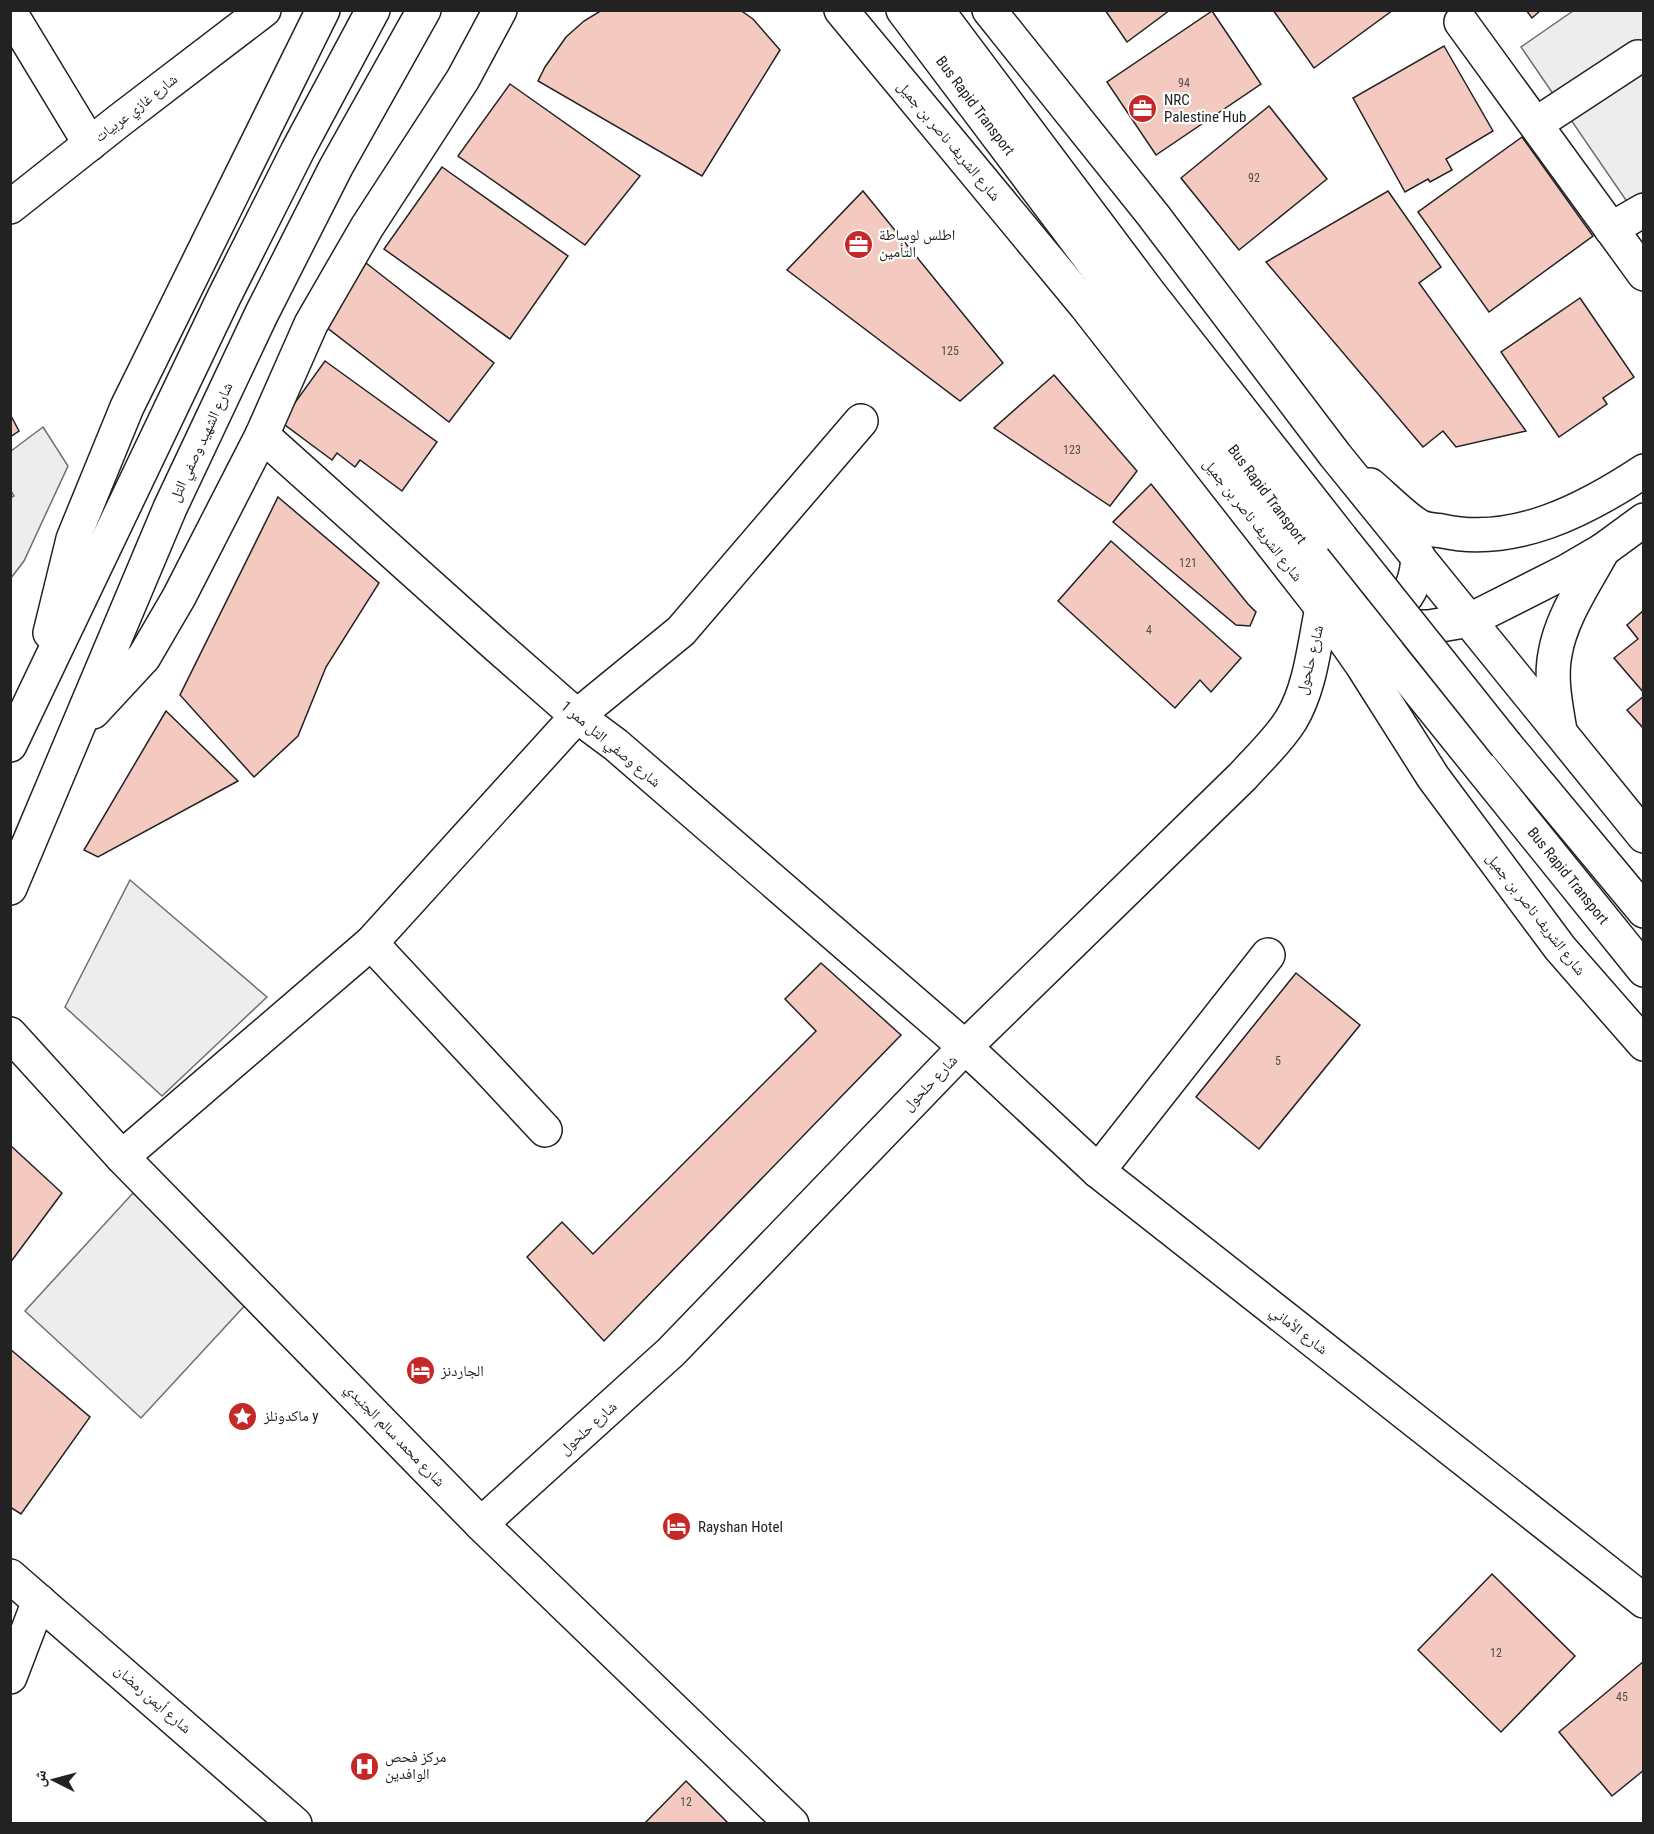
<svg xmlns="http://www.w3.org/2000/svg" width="1654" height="1834" font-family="'Roboto Condensed','Noto Naskh Arabic',sans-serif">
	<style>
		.parking { fill: #ededed; stroke: #6f6f6f; stroke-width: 1.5 }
		.building { fill: #f3c9c0; stroke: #222; stroke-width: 1.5 }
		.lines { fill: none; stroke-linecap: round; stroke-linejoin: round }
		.minor-casing { stroke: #222; stroke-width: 36 }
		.major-casing { stroke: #222; stroke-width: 36 }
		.highway-casing { stroke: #222; stroke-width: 36 }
		.minor { stroke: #fff; stroke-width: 33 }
		.major { stroke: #fff; stroke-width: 33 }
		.highway { stroke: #fff; stroke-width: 33 }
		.highway-bridge-casing { stroke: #222; stroke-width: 36; stroke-linecap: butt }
		.highway-bridge { stroke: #fff; stroke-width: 33 }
		.labels { text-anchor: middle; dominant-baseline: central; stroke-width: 4.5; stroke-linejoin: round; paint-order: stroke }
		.number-label { font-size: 12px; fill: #564c4a }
		.poi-label { font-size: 15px; fill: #222; stroke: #fff; text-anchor: start }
		.street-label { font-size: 15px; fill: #222; stroke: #fff }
	</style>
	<rect width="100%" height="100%" fill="#fff"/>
	<g class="parking">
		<polygon points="1573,11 1643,11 1643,225 1521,47"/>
		<polygon points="43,427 68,466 24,561 11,578 10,498 14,496 11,491 11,451"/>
		<polygon points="130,880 267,997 162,1096 65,1007"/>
		<polygon points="133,1193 249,1301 141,1418 25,1311"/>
	</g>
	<g class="building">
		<polygon points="602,10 740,10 753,19 780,50 702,176 538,81 545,67 566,37 584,21"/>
		<polygon points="1105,10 1170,10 1127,42"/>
		<polygon points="1273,10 1393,10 1314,68"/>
		<polygon points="1526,10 1541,10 1532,18"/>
		<polygon points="1212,11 1261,84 1156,155 1107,82"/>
		<polygon points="1444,46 1493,131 1446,159 1452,170 1430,182 1428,179 1405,192 1353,98"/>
		<polygon points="510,84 640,176 585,245 458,156"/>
		<polygon points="1269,106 1327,179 1239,250 1181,178"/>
		<polygon points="1522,137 1593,236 1489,312 1418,212"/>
		<polygon points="442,167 568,256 510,339 384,249"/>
		<polygon points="863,191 1003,363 960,401 787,270"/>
		<polygon points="1388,191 1441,267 1419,283 1526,431 1456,447 1443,431 1423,447 1266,262"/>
		<polygon points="366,263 494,363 449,422 321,323"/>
		<polygon points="1580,298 1634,377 1603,398 1607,404 1559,437 1501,352"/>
		<polygon points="325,361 437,442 402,491 360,460 355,467 337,453 332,460 281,422"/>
		<polygon points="1054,375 1137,471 1110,506 994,428"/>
		<polygon points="10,414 19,431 10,437"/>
		<polygon points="1151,484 1248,604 1256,612 1250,626 1236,625 1113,522"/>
		<polygon points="278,497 379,583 326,667 298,736 254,777 180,695"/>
		<polygon points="1111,541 1241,658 1211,692 1200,680 1175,708 1058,601"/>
		<polygon points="1644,610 1644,693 1614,658 1638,639 1627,625"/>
		<polygon points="1644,696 1644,729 1627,710"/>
		<polygon points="166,711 238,781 98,857 84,850"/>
		<polygon points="821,963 901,1035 604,1341 527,1257 562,1222 593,1254 816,1031 785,999"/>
		<polygon points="1296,973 1360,1025 1259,1149 1196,1097"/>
		<polygon points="10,1145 62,1193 10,1263"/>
		<polygon points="10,1349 90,1417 21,1514 10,1507"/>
		<polygon points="1492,1574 1575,1656 1501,1732 1418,1650"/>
		<polygon points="1644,1661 1644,1770 1612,1796 1559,1732"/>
		<polygon points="686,1781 729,1824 644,1824"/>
	</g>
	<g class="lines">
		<defs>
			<g id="minor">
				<path id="s1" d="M903 10 1361 619 1644 970"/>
				<polyline points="10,12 90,144"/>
				<polyline points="1461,22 1644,274"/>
				<polyline points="1536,124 1638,57"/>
				<polyline points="10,207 120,120 264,10"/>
				<polyline points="1611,229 1644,210"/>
				<polyline points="262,435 496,645 577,716 616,745 965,1047 1098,1171 1644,1601"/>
				<path d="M1370 485C1382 495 1407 520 1419 526 1426 530 1435 530 1442 531 1514 547 1585 510 1644 471"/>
				<polyline points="1388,627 1429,627 1470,620 1567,571 1603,550 1644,520"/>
				<polyline points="371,943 545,1130"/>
				<polyline points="10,1034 122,1157 481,1524 792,1824"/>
				<polyline points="122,1157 371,943 577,716 681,631 861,421"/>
				<polyline points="1098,1171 1268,955"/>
				<path d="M481 1524 671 1352 965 1047 1243 776C1259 758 1278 741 1291 720 1311 687 1314 645 1322 608L1341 617"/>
				<polyline points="10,1576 295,1824"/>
				<polyline points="10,1677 39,1601"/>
			</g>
			<g id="major">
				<polyline points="841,10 1086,306 1322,608 1362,665 1433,777 1560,948 1644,1044"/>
				<polyline points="989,10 1153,215 1335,455 1644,836"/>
				<path d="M1345 619C1389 619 1416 604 1418 556"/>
				<polyline points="50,633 73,539 127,407 323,10"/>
				<polyline points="93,712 144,657 179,597 262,435 311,324 367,227 463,79 500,10"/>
				<path d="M1560 731C1556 706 1550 679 1555 654 1561 617 1586 582 1603 550"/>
				<polyline points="10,745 224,297 298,150 373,10"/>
				<polyline points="10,888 170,508 261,315 336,167 424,10"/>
			</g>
			<g id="highway">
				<polyline points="937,10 1149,293 1341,538"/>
				<polyline points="1506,745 1644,911"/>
			</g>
		</defs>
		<use href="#minor" class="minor-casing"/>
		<use href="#major" class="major-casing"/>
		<use href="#highway" class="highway-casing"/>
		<use href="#minor" class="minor"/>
		<use href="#major" class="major"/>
		<use href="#highway" class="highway"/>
		<defs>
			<polyline id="highway-bridge" points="1341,538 1506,745"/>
		</defs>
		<use href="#highway-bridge" class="highway-bridge-casing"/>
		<use href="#highway-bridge" class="highway-bridge"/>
	</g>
	<defs>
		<symbol id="office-disc" viewBox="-11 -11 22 22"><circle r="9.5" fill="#c62828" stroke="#fff"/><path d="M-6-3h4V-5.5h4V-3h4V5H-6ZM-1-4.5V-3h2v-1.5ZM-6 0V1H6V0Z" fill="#fff"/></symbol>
		<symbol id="hotel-disc" viewBox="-11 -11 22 22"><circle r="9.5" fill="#c62828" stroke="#fff"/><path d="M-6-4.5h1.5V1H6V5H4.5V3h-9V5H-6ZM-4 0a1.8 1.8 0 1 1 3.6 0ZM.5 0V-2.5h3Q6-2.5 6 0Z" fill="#fff"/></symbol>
		<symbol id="sight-disc" viewBox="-11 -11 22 22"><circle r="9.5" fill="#c62828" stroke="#fff"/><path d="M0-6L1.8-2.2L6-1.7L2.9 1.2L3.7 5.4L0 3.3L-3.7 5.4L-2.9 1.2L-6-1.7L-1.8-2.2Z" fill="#fff"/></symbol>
		<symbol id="hospital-disc" viewBox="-11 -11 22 22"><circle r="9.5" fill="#c62828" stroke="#fff"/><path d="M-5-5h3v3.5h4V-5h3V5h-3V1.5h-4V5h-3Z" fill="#fff"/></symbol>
	</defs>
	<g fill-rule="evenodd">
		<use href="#office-disc" x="1126" y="92" width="33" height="33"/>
		<use href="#office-disc" x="842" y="228" width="33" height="33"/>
		<use href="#hotel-disc" x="404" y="1354" width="33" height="33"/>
		<use href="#sight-disc" x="226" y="1400" width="33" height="33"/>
		<use href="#hotel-disc" x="660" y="1510" width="33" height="33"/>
		<use href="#hospital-disc" x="348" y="1750" width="33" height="33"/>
	</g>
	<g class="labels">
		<g class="number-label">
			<text x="1184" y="83">94</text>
			<text x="1254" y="178">92</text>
			<text x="950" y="351">125</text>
			<text x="1072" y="450">123</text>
			<text x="1188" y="563">121</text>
			<text x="1149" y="630">4</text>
			<text x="1278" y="1061">5</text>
			<text x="1496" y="1653">12</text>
			<text x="1622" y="1697">45</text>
			<text x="686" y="1802">12</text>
		</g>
		<g class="poi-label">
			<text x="1164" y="100">NRC<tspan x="1164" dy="17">Palestine Hub</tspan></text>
			<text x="879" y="235">اطلس لوساطة<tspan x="879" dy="17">التأمين</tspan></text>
			<text x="441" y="1371">الجاردنز</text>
			<text x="264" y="1416">ماكدونلز y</text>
			<text x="698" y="1527">Rayshan Hotel</text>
			<text x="385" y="1757">مركز فحص<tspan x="385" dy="17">الوافدين</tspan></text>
		</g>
		<g class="street-label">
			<text stroke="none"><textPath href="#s1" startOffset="120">Bus Rapid Transport</textPath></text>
			<text transform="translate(136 108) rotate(-38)">شارع غازي عربيات</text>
			<text transform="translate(949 141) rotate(50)">شارع الشريف ناصر بن جميل</text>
			<text transform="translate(201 442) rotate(-65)">شارع الشهيد وصفي التل</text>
			<text stroke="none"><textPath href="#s1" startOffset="606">Bus Rapid Transport</textPath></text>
			<text transform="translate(1253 520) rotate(52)">شارع الشريف ناصر بن جميل</text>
			<text transform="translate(1310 660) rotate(-76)">شارع حلحول</text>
			<text transform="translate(611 744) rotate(40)">شارع وصفي التل ممر 1</text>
			<text stroke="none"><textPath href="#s1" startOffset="1092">Bus Rapid Transport</textPath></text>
			<text transform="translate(1536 914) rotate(52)">شارع الشريف ناصر بن جميل</text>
			<text transform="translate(930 1083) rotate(-46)">شارع حلحول</text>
			<text transform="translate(1299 1330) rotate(38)">شارع الأماني</text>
			<text transform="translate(588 1428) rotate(-42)">شارع حلحول</text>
			<text transform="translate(395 1435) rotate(46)">شارع محمد سالم الجنيدي</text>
			<text transform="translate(153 1699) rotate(41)">شارع أيمن رمضان</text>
		</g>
	</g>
	<rect width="1654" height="1834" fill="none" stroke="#222222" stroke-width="24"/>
	<g transform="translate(54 1780) rotate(276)" stroke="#ffffff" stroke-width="4.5" paint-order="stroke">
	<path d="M0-4.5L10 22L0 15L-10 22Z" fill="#222222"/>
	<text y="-9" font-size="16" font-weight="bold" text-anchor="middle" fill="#222222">ش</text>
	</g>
</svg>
